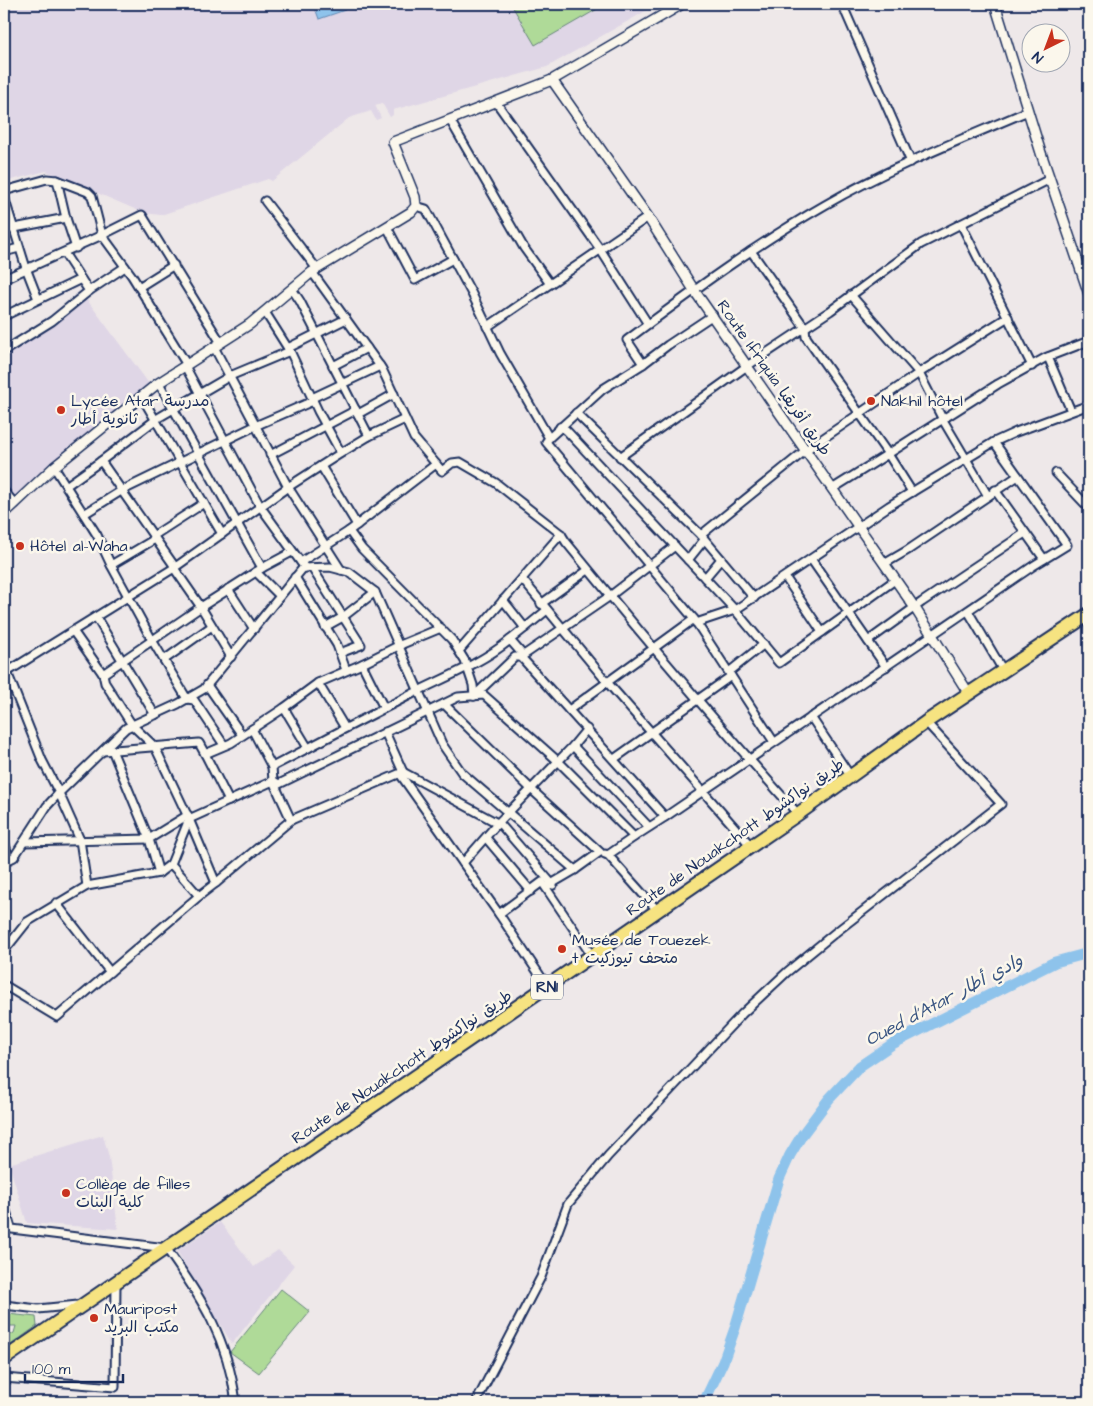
<svg xmlns="http://www.w3.org/2000/svg" width="1093" height="1406" font-family="'Architects Daughter','Playpen Sans Arabic',sans-serif">
	<style>
		.built { fill: #dfd6e6 }
		.green { fill: #afda98; stroke: #65847b }
		.water { fill: #8ec3eb; stroke: #6088b3 }
		.lines { fill: none; stroke-linecap: round; stroke-linejoin: round }
		.river { stroke: #8ec3eb; stroke-width: 11 }
		.minor-casing { stroke: #1b2f5e; stroke-width: 11 }
		.tertiary-casing { stroke: #1b2f5e; stroke-width: 12 }
		.trunk-casing { stroke: #1b2f5e; stroke-width: 16 }
		.minor { stroke: #fbf7ec; stroke-width: 7 }
		.tertiary { stroke: #fbf7ec; stroke-width: 9 }
		.trunk { stroke: #f6e381; stroke-width: 12 }
		.poi-dot { fill: #c8321e; stroke: #fbf7ec; stroke-width: 2 }
		.labels { text-anchor: middle; dominant-baseline: central; stroke-width: 5; stroke-linejoin: round; paint-order: stroke }
		.shield { fill: #fbf7ec; stroke: #5e6b89; stroke-width: 1 }
		.shield-label { font-size: 15px; font-weight: bold; fill: #1b2f5e }
		.street-label { font-size: 16px; fill: #1b2f5e; stroke: #fbf7ec }
		.poi-label { font-size: 16px; fill: #1b2f5e; stroke: #fbf7ec; text-anchor: start }
		.water-label { font-size: 18px; font-style: italic; fill: #385481; stroke: #fbf7ec }
	</style>
	<rect width="100%" height="100%" fill="#eee8e9"/>
	<filter id="ink" filterUnits="userSpaceOnUse"><feTurbulence type="fractalNoise" baseFrequency=".02" numOctaves="2"/><feDisplacementMap in="SourceGraphic" scale="10" xChannelSelector="R" yChannelSelector="G"/><feConvolveMatrix kernelMatrix="1 2 1 2 8 2 1 2 1" color-interpolation-filters="sRGB"/></filter>
	<g filter="url(#ink)">
		<g class="built">
			<polygon points="4,4 658,4 547,67 393,110 393,115 390,117 382,103 375,105 381,118 376,120 371,111 349,118 272,181 268,179 161,215 144,213 46,171 4,182"/>
			<polygon points="85,297 150,385 86,434 13,499 4,488 4,354 15,349"/>
			<polygon points="103,1135 109,1157 118,1229 27,1223 9,1164"/>
			<polygon points="220,1222 254,1267 278,1250 294,1265 232,1344 177,1251"/>
		</g>
		<g class="green">
			<polygon points="511,4 606,4 535,45"/>
			<polygon points="281,1289 310,1312 259,1373 230,1352"/>
			<polygon points="8,1314 36,1317 37,1326 5,1349 6,1337 14,1333 16,1326 8,1326"/>
		</g>
		<polygon class="water" points="327,4 342,4 345,10 319,19 315,8"/>
		<g class="lines">
			<polyline class="river" points="704,1402 723,1362 735,1328 779,1179 790,1155 802,1135 829,1099 860,1066 894,1043 1055,962 1089,953"/>
			<defs>
				<g id="minor">
					<polyline points="842,4 911,162"/>
					<polyline points="496,102 600,249 648,324"/>
					<polyline points="450,120 524,248 550,284"/>
					<polyline points="57,180 66,218 76,248"/>
					<polyline points="4,191 47,179 57,180 88,192 92,196 102,235 142,215 221,343"/>
					<polyline points="4,197 26,268 38,299"/>
					<polyline points="265,201 317,269"/>
					<polyline points="416,206 426,209 472,294 500,353 549,438 546,442 694,619 774,742"/>
					<polyline points="961,224 1032,366"/>
					<polyline points="387,227 415,280 453,259"/>
					<polyline points="4,230 66,218"/>
					<polyline points="751,251 805,328 806,337 888,454 998,384 1045,358 1089,341"/>
					<polyline points="4,252 19,248"/>
					<polyline points="64,253 81,279"/>
					<path d="M312 272 382 369 414 438 442 471 452 463 460 462 496 483 561 534 566 542C641 634 718 725 798 814"/>
					<polyline points="4,279 102,235 132,276 187,365"/>
					<polyline points="139,287 174,265"/>
					<polyline points="292,289 300,301 369,436"/>
					<polyline points="89,291 125,267"/>
					<polyline points="851,295 919,373 943,420 988,496"/>
					<polyline points="265,312 289,350"/>
					<polyline points="4,316 81,279 89,291 52,321 4,351"/>
					<polyline points="487,327 648,217"/>
					<polyline points="214,347 288,487 341,570"/>
					<polyline points="288,348 346,319"/>
					<polyline points="1048,357 1071,411"/>
					<path d="M643 364 627 340C691 292 755 245 825 205 889 168 960 140 1028 111"/>
					<polyline points="185,366 260,506 305,568"/>
					<polyline points="333,366 367,348"/>
					<polyline points="159,383 262,568 201,607 103,674 105,683 132,725 155,747 189,819 216,883 199,896"/>
					<polyline points="142,397 222,534"/>
					<polyline points="312,398 380,366"/>
					<polyline points="576,413 701,535 806,450 919,373 1008,317"/>
					<polyline points="358,414 394,394"/>
					<polyline points="560,427 566,430 735,610 779,663 895,580"/>
					<polyline points="549,438 603,389 643,364 668,345 713,315"/>
					<polyline points="270,455 356,410"/>
					<polyline points="620,457 747,366 830,311 921,244 1050,179"/>
					<polyline points="101,461 158,418 230,376 290,351 318,411 341,453 369,436 405,419"/>
					<polyline points="321,466 357,525"/>
					<polyline points="54,467 97,535 111,565 152,640 187,699 194,700 224,745"/>
					<polyline points="1056,473 1089,508"/>
					<polyline points="66,486 101,461 173,564 174,568 201,607 231,657"/>
					<polyline points="832,489 888,454 912,492"/>
					<polyline points="995,490 1044,559"/>
					<polyline points="4,491 15,504"/>
					<polyline points="84,514 121,491 255,426 313,401"/>
					<polyline points="349,531 362,549 452,640 465,661 473,685 474,696"/>
					<polyline points="701,535 754,598"/>
					<polyline points="153,536 204,503"/>
					<polyline points="811,559 886,667"/>
					<polyline points="688,560 704,540"/>
					<polyline points="301,562 349,531 436,464"/>
					<polyline points="884,564 908,550 1018,476"/>
					<polyline points="111,565 155,539"/>
					<polyline points="262,568 292,552"/>
					<polyline points="312,568 361,645 340,653"/>
					<polyline points="256,572 280,596"/>
					<polyline points="295,577 337,645 346,670"/>
					<polyline points="785,577 822,632"/>
					<polyline points="705,578 721,559"/>
					<polyline points="522,579 607,682 751,846"/>
					<polyline points="228,589 254,629"/>
					<polyline points="503,600 525,628 510,640"/>
					<polyline points="541,604 588,570"/>
					<polyline points="968,611 1004,672"/>
					<polyline points="96,617 155,715"/>
					<polyline points="696,623 735,610 889,506 994,442 1016,432 1089,405"/>
					<polyline points="325,627 343,617 375,592"/>
					<polyline points="525,628 547,610"/>
					<polyline points="73,631 103,674"/>
					<polyline points="868,641 922,602 1025,533"/>
					<polyline points="459,651 561,534"/>
					<polyline points="164,660 212,626"/>
					<polyline points="362,664 384,708"/>
					<polyline points="729,672 764,644"/>
					<polyline points="318,683 345,728"/>
					<polyline points="207,685 242,735"/>
					<polyline points="474,696 515,657 521,657"/>
					<polyline points="444,704 532,790 600,852 575,870"/>
					<polyline points="284,708 308,748"/>
					<polyline points="569,710 694,619"/>
					<polyline points="811,717 851,777"/>
					<polyline points="252,729 272,767 273,781 291,820 403,772 501,825 553,885"/>
					<polyline points="385,732 403,772"/>
					<polyline points="573,746 587,729"/>
					<polyline points="103,751 199,743 205,754 231,743 284,708 318,683 362,664 400,645 441,628"/>
					<polyline points="205,754 229,801"/>
					<polyline points="614,759 731,676"/>
					<path d="M272 767C319 742 365 718 412 694 446 677 480 664 510 640L523 655"/>
					<polyline points="400,774 499,914 547,986"/>
					<polyline points="665,817 521,657 610,596 675,546"/>
					<polyline points="486,838 531,891"/>
					<polyline points="4,841 9,859"/>
					<polyline points="24,842 149,839 112,750"/>
					<polyline points="605,854 608,855 634,837"/>
					<polyline points="608,855 657,910"/>
					<polyline points="4,862 14,857 47,806 59,793 126,728 178,704 204,689 303,568 330,567 349,572 375,592 442,744 462,773 575,870 546,887"/>
					<polyline points="463,863 498,823 573,746 649,827"/>
					<polyline points="159,873 149,839 188,815"/>
					<polyline points="216,883 291,820"/>
					<polyline points="87,886 80,840 59,793 42,760 7,672 174,568 288,487 341,453"/>
					<polyline points="56,903 110,972"/>
					<polyline points="499,914 542,882 592,956"/>
					<polyline points="4,951 27,922 87,886 159,873 171,864 189,819 273,781 279,784 458,697 484,695 559,762 634,837 665,817 1033,566 1067,545 994,442"/>
					<polyline points="4,985 57,1017 199,896 171,864"/>
					<polyline points="4,1204 11,1228"/>
					<path d="M4 1228 166 1248C203 1300 227 1337 236 1402"/>
					<polyline points="4,1305 38,1309 78,1305"/>
					<polyline points="4,1378 115,1387 116,1282"/>
					<polyline points="476,1402 541,1277 568,1204 608,1156 742,1014 787,972 836,932 1001,804 926,722"/>
				</g>
				<g id="tertiary">
					<polyline points="995,4 1041,153 1089,294"/>
					<polyline points="552,80 648,217 694,290 915,608 969,694"/>
					<polyline points="4,514 54,467 157,384 250,324 312,272 411,212 416,206 415,197 393,142 552,80 682,4"/>
				</g>
				<polyline id="trunk" points="4,1359 798,814 926,722 1089,614"/>
			</defs>
			<use href="#minor" class="minor-casing"/>
			<use href="#tertiary" class="tertiary-casing"/>
			<use href="#trunk" class="trunk-casing"/>
			<use href="#minor" class="minor"/>
			<use href="#tertiary" class="tertiary"/>
			<use href="#trunk" class="trunk"/>
		</g>
	</g>
	<g class="poi-dot">
		<circle cx="871" cy="401" r="5"/>
		<circle cx="61" cy="410" r="5"/>
		<circle cx="20" cy="546" r="5"/>
		<circle cx="562" cy="949" r="5"/>
		<circle cx="66" cy="1193" r="5"/>
		<circle cx="94" cy="1318" r="5"/>
	</g>
	<g class="labels">
		<rect class="shield" x="531" y="974.5" width="32" height="25" rx="4"/>
		<g class="shield-label">
			<text x="547" y="987">RN1</text>
		</g>
		<g class="street-label">
			<text transform="translate(774 378) rotate(55)">Route Ifriquia طريق أفريقيا</text>
			<text transform="translate(735 837) rotate(-35)">Route de Nouakchott طريق نواكشوط</text>
			<text transform="translate(402 1067) rotate(-34)">Route de Nouakchott طريق نواكشوط</text>
		</g>
		<g class="poi-label">
			<text x="71" y="401">Lycée Atar مدرسة<tspan x="71" dy="18">ثانوية أطار</tspan></text>
			<text x="881" y="401">Nakhil hôtel</text>
			<text x="30" y="546">Hôtel al-Waha</text>
			<text x="572" y="940">Musée de Touezek<tspan x="572" dy="18">t متحف تيوزكيت</tspan></text>
			<text x="76" y="1184">Collège de filles<tspan x="76" dy="18">كلية البنات</tspan></text>
			<text x="104" y="1309">Mauripost<tspan x="104" dy="18">مكتب البريد</tspan></text>
		</g>
		<g class="water-label">
			<text transform="translate(944 1000) rotate(-28)">Oued d'Atar وادي أطار</text>
		</g>
	</g>
	<rect width="1093" height="1406" fill="none" stroke="#fbf7ec" stroke-width="20"/>
	<rect x="10" y="10" width="1073" height="1386" fill="none" stroke="#1b2f5e" stroke-width="2" filter="url(#ink)"/>
	<g transform="translate(1046 48) rotate(222)"><circle r="24" fill="#fbf7ec" stroke="#a1a7b3"/>
	<path d="M0-4L9 19L0 12L-9 19Z" fill="#c8321e"/>
	<text y="-8" font-size="14" font-weight="bold" text-anchor="middle" fill="#1b2f5e">N</text>
	</g>
	<path d="M25 1374v8h98v-8" fill="none" stroke="#1b2f5e" stroke-width="2.5"/>
	<text x="32" y="1374" font-size="15" fill="#1b2f5e" stroke="#fbf7ec" stroke-width="4" paint-order="stroke">100 m</text>
</svg>
